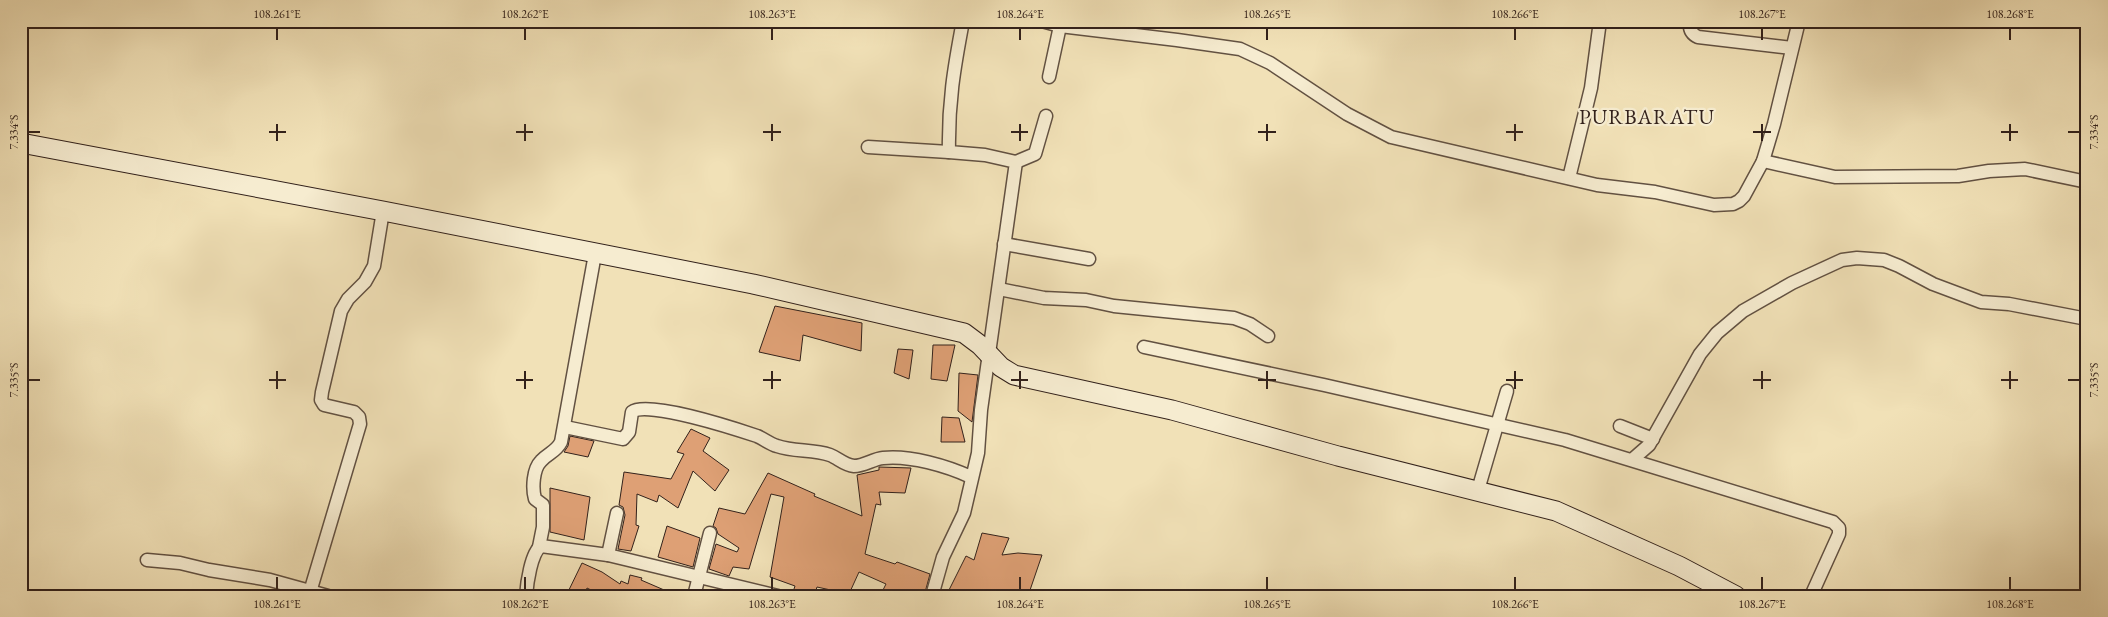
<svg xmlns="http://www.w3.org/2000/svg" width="2108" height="617" font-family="'EB Garamond',serif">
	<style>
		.building { fill: #dea075; stroke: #32211b }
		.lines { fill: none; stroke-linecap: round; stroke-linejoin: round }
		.street-casing { stroke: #625142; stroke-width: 15 }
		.secondary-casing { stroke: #32211b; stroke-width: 21 }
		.street { stroke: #f6ecd0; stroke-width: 12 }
		.secondary { stroke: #f6ecd0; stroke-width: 19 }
		.ticks { fill: none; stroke: #32211b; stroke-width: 2 }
		.labels { text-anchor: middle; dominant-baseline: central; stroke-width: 4.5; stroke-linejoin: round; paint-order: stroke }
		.quarter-label { font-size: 21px; letter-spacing: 1px; fill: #32211b; stroke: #f6ecd0 }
		.neatline { fill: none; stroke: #32211b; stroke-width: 2 }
		.ticks-label { font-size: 12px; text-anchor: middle; fill: #32211b }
	</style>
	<rect width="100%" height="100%" fill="#f1e1b7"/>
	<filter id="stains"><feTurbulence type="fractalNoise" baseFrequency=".004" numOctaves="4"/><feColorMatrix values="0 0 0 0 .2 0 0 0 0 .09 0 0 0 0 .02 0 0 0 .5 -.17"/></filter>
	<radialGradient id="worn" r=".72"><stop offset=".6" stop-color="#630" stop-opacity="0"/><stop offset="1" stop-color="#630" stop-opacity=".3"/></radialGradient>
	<g class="building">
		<polygon points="775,306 862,323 861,351 803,335 800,361 759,352"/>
		<polygon points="933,345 955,345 947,381 931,379"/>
		<polygon points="898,349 913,350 909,379 894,373"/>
		<polygon points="959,373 978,375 972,422 958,411"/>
		<polygon points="942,417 959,418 965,442 941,442"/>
		<polygon points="691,429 710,438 703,451 729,470 715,491 693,471 678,508 659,495 657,502 637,494 636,525 639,526 631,551 618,549 625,515 623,507 619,505 624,472 671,479 684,454 677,452"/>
		<polygon points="570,436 594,441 588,457 564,452 568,446"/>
		<polygon points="879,467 911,468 905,493 879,492 881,505 876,504 865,554 895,564 897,562 930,574 924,596 880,596 886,584 859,572 849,594 817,587 814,596 804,596 793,592 795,586 770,577 784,497 771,494 749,569 733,567 729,576 709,569 716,544 737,552 739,548 718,534 716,528 713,526 719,508 745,514 768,473 815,494 814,496 862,516 857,475 879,470"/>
		<polygon points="550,488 590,497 584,540 550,532"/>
		<polygon points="667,526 700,538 693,567 658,557"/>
		<polygon points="982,533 1009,538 1002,555 1018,553 1042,555 1028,596 946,596 966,556 974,560"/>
		<polygon points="582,563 602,572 620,584 621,581 628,584 630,575 642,578 641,580 678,596 617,596 610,594 609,596 603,596 587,588 584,596 566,596"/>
	</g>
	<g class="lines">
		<defs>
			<g id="street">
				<polyline points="1042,21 1060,26 1177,40 1240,49 1270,63 1347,114 1391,137 1597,185 1655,192 1714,205 1733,204 1739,201 1744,196 1763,161 1774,124 1799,21"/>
				<path d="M1690 21C1689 29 1691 34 1698 37L1792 48"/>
				<polyline points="1049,77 1060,26"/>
				<polyline points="868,147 949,152"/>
				<polyline points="1763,161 1835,177 1958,176 1989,171 2025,169 2087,182"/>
				<polyline points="1016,162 1035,154 1046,116"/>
				<polyline points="1569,178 1591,88 1600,21"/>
				<polyline points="1004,244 1089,259"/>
				<polyline points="999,289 1044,298 1086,300 1114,306 1234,318 1250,324 1268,336"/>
				<polyline points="1144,347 1324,385 1565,440 1833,522 1839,528 1839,534 1811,596"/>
				<polyline points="1620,426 1653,439"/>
				<path d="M565 427 623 439 629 432 632 412C647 400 736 429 757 436 764 439 770 444 777 446 794 452 813 449 830 455 838 458 844 465 854 466 864 466 873 459 883 458 910 455 947 466 971 477"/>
				<polyline points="1633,459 1649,445 1700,354 1717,333 1743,311 1792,283 1842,260 1857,258 1884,260 1899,266 1933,284 1981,302 2009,304 2087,319"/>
				<polyline points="1478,490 1507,391"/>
				<path d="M539 547 543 527V505L535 499C532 488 533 469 541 461 548 453 556 452 561 442L595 254"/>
				<polyline points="608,555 617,513"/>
				<polyline points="147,560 180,563 209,570 270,580 328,596"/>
				<polyline points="310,592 360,424 359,417 354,412 324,405 321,400 322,392 341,311 348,299 365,282 374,266 383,211"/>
				<path d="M526 596C527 583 531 553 541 546L608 555 778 596"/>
				<polyline points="694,596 710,533"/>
				<path d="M932 596 943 557 964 513 978 453 981 410 1016 162 985 155 949 152C948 104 954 68 963 21"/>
			</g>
			<polyline id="secondary" points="21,143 383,211 753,284 964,333 980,345 1001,367 1014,375 1172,410 1338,456 1556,511 1679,566 1736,596"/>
		</defs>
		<use href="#street" class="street-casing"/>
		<use href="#secondary" class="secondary-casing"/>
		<use href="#street" class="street"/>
		<use href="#secondary" class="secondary"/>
	</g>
	<path class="ticks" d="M277 28V40M525 28V40M772 28V40M1020 28V40M1267 28V40M1515 28V40M1762 28V40M2010 28V40M277 124V141M525 124V141M772 124V141M1020 124V141M1267 124V141M1515 124V141M1762 124V141M2010 124V141M28 132H40M269 132H286M516 132H533M763 132H781M1011 132H1028M1258 132H1276M1506 132H1523M1753 132H1771M2001 132H2018M2068 132H2080M277 371V389M525 371V389M772 371V389M1020 371V389M1267 371V389M1515 371V389M1762 371V389M2010 371V389M28 380H40M269 380H286M516 380H533M763 380H781M1011 380H1028M1258 380H1276M1506 380H1523M1753 380H1771M2001 380H2018M2068 380H2080M277 577V590M525 577V590M772 577V590M1020 577V590M1267 577V590M1515 577V590M1762 577V590M2010 577V590"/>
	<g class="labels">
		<g class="quarter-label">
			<text x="1647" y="116">PURBARATU</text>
		</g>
	</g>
	<rect width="2108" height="617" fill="none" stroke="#f1e1b7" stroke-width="55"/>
	<rect x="28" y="28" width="2052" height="562" class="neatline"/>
	<g class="ticks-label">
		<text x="277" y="18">108.261°E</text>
		<text x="525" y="18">108.262°E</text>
		<text x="772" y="18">108.263°E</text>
		<text x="1020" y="18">108.264°E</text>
		<text x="1267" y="18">108.265°E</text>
		<text x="1515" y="18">108.266°E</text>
		<text x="1762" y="18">108.267°E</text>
		<text x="2010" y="18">108.268°E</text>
		<text transform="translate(14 132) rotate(-90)" y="4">7.334°S</text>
		<text transform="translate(2094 132) rotate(-90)" y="4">7.334°S</text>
		<text transform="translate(14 380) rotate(-90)" y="4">7.335°S</text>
		<text transform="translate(2094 380) rotate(-90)" y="4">7.335°S</text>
		<text x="277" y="608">108.261°E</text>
		<text x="525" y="608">108.262°E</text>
		<text x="772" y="608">108.263°E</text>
		<text x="1020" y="608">108.264°E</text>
		<text x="1267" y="608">108.265°E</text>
		<text x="1515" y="608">108.266°E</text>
		<text x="1762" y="608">108.267°E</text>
		<text x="2010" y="608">108.268°E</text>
	</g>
	<rect width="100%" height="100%" filter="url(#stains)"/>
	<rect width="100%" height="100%" fill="url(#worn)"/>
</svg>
